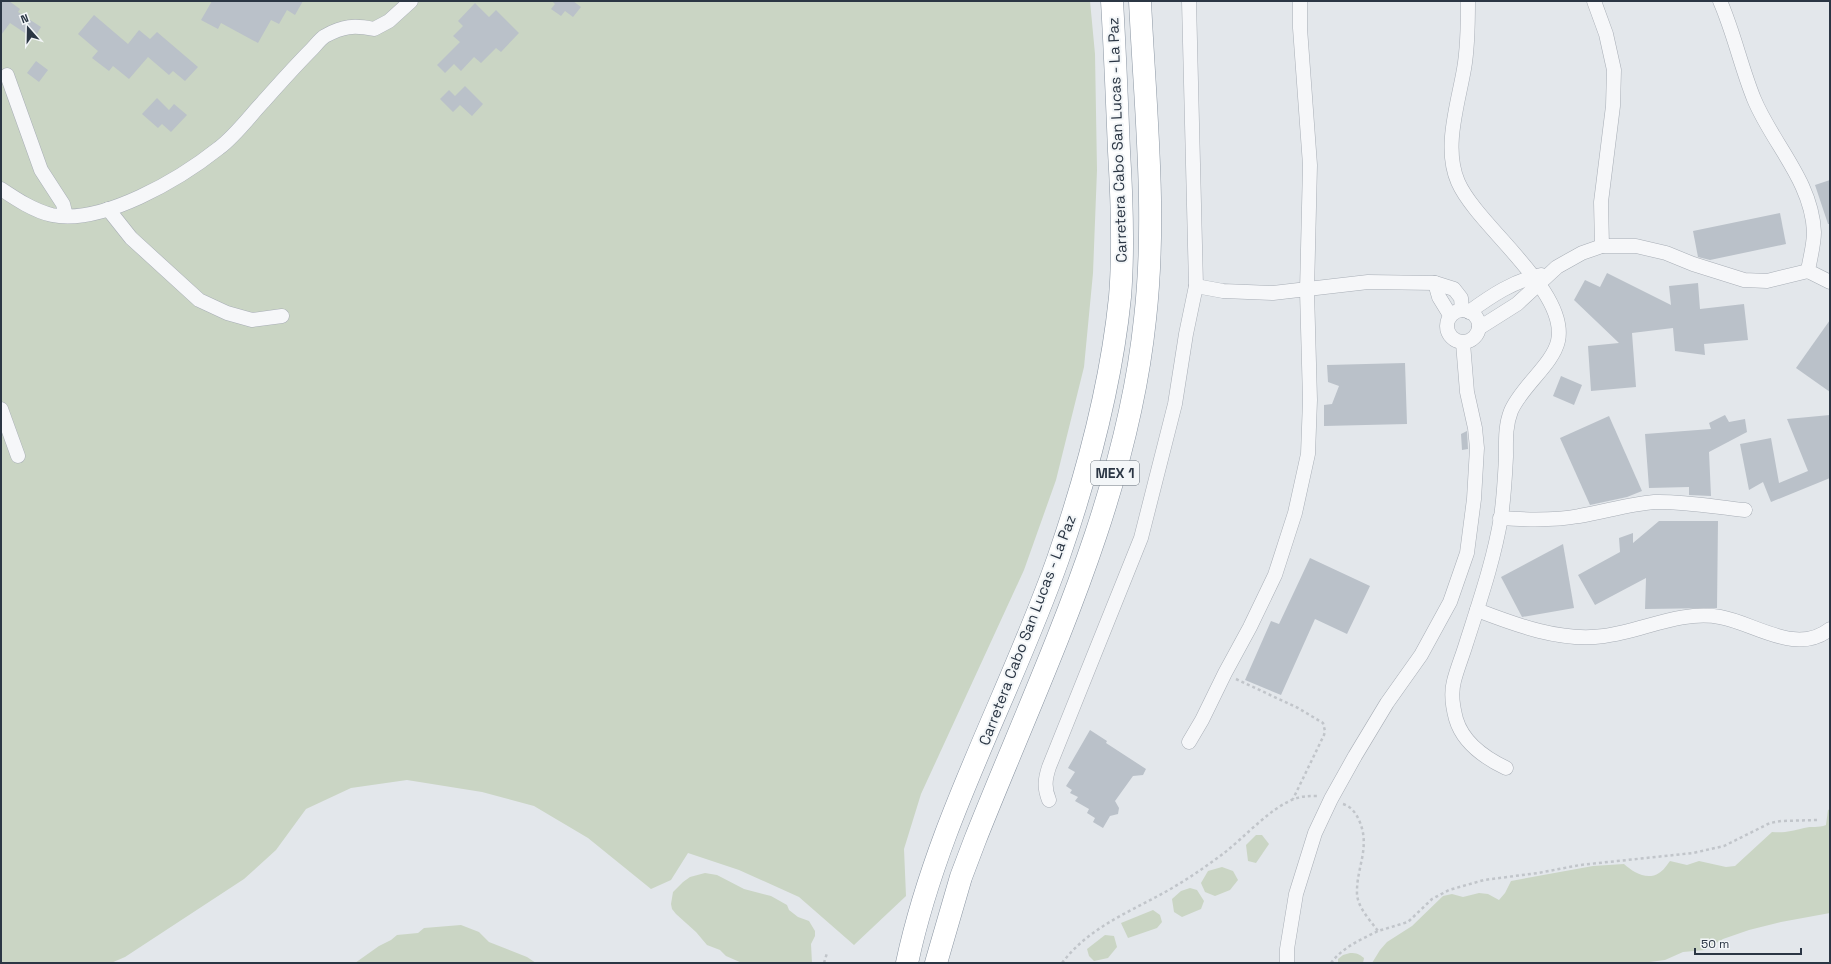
<svg xmlns="http://www.w3.org/2000/svg" width="1831" height="964" font-family="'Space Grotesk',sans-serif">
	<style>
		.green { fill: #cad5c4 }
		.building { fill: #bac1c9 }
		.lines { fill: none; stroke-linecap: round; stroke-linejoin: round }
		.minor-casing { stroke: #a8aeb6; stroke-width: 15 }
		.trunk-casing { stroke: #8a95a2; stroke-width: 23 }
		.path { stroke: #c1c5ca; stroke-width: 2.5; stroke-dasharray: 3 3; stroke-linecap: butt }
		.minor { stroke: #f6f7f9; stroke-width: 14 }
		.trunk { stroke: #fff; stroke-width: 22 }
		.labels { text-anchor: middle; dominant-baseline: central; stroke-width: 4; stroke-linejoin: round; paint-order: stroke }
		.shield { fill: #f3f6f8; stroke: #67707a; stroke-width: 1 }
		.shield-label { font-size: 14px; font-weight: bold; fill: #2b3644 }
		.street-label { font-size: 15px; fill: #2b3644; stroke: #f3f6f8 }
	</style>
	<rect width="100%" height="100%" fill="#e3e7eb"/>
	<g class="green">
		<polygon points="1,1 1090,1 1095,54 1097,170 1093,273 1084,367 1056,480 1024,570 921,794 904,849 906,896 854,945 799,897 739,870 688,853 671,880 651,889 588,838 534,806 482,792 407,780 351,788 306,809 276,850 244,879 125,957 111,963 1,963"/>
		<path d="M1830 809V913L1781 922 1749 930 1723 939 1705 950 1683 952 1665 960 1642 963H1372L1380 950 1387 942 1412 926 1443 896 1452 894 1463 897 1479 893 1488 894 1499 900 1505 893 1511 881 1593 866 1624 864C1633 872 1647 881 1659 873 1663 871 1667 865 1670 861L1687 865 1699 861 1726 867 1735 866 1772 832C1786 833 1791 831 1804 828 1812 826 1818 828 1826 825L1828 810Z"/>
		<polygon points="1256,835 1262,835 1269,844 1256,863 1248,861 1246,845"/>
		<polygon points="1222,867 1233,871 1238,880 1230,890 1215,896 1205,892 1201,883 1208,871"/>
		<polygon points="705,873 717,875 744,889 771,896 787,905 789,910 798,917 809,921 815,931 815,936 811,944 812,963 742,963 726,956 720,950 707,945 696,932 676,914 672,909 671,904 673,892 683,882 690,877"/>
		<polygon points="1190,888 1197,890 1204,901 1201,909 1182,917 1174,912 1172,899 1181,891"/>
		<polygon points="1153,910 1160,915 1162,922 1157,928 1128,938 1121,923"/>
		<polygon points="461,925 479,932 489,942 527,957 536,963 355,963 379,946 391,940 397,935 418,933 424,928"/>
		<polygon points="1105,935 1114,936 1117,947 1108,958 1094,961 1089,956 1087,949"/>
		<path d="M1350 953C1357 953 1359 954 1364 958L1363 963H1338V959L1343 955Z"/>
	</g>
	<g class="building">
		<polygon points="1,1 9,1 20,9 18,12 41,27 34,39 10,23 1,35"/>
		<polygon points="212,1 303,1 295,15 287,10 279,24 271,20 258,43 221,23 218,29 201,20"/>
		<polygon points="552,1 573,1 581,7 573,17 565,11 561,16 551,9 555,4"/>
		<polygon points="475,3 489,17 496,10 519,33 501,52 496,48 481,63 474,57 461,71 454,64 445,73 437,65 460,42 453,36 463,26 458,21"/>
		<polygon points="94,15 128,44 139,30 150,39 157,32 198,67 185,81 173,71 169,75 148,57 129,79 113,66 109,71 92,58 98,51 78,34"/>
		<polygon points="36,61 48,70 39,82 27,73"/>
		<polygon points="465,86 483,104 472,116 460,105 453,112 440,99 449,90 455,96"/>
		<polygon points="157,98 169,110 174,104 187,115 171,132 162,124 158,128 142,114"/>
		<polygon points="1830,180 1830,224 1828,224 1815,185"/>
		<polygon points="1780,213 1786,244 1710,260 1698,257 1693,231"/>
		<polygon points="1607,273 1671,305 1669,286 1698,283 1700,309 1744,304 1748,340 1704,344 1705,355 1675,351 1673,328 1632,333 1636,387 1591,391 1588,346 1619,343 1574,300 1585,280 1600,287"/>
		<polygon points="1830,320 1830,392 1796,368"/>
		<polygon points="1405,363 1407,424 1324,426 1324,405 1332,404 1339,386 1328,382 1327,365"/>
		<polygon points="1561,376 1582,385 1574,405 1553,396"/>
		<polygon points="1725,415 1729,422 1745,419 1747,432 1709,452 1711,496 1689,495 1689,487 1649,488 1645,434 1711,429 1709,423"/>
		<polygon points="1830,415 1830,478 1771,502 1763,482 1749,490 1740,444 1771,438 1779,483 1808,471 1787,419"/>
		<polygon points="1609,416 1642,491 1627,497 1590,505 1560,438"/>
		<polygon points="1467,431 1468,449 1462,450 1461,434"/>
		<polygon points="1659,521 1718,521 1717,608 1645,609 1646,578 1595,605 1578,575 1620,552 1619,538 1633,533 1633,543"/>
		<polygon points="1563,544 1574,608 1522,617 1501,577"/>
		<polygon points="1310,558 1370,586 1347,634 1315,619 1281,695 1245,680 1271,621 1279,624"/>
		<polygon points="1090,730 1107,741 1106,743 1146,769 1143,775 1133,776 1115,801 1119,808 1118,814 1110,816 1103,828 1093,822 1095,818 1087,813 1089,809 1075,801 1078,797 1070,793 1072,790 1066,786 1075,772 1068,768"/>
	</g>
	<g class="lines">
		<defs>
			<g id="minor">
				<path d="M1468 1C1468 24 1468 47 1464 69 1458 104 1443 148 1458 182 1477 226 1569 291 1558 341 1553 364 1521 387 1511 411 1505 426 1506 442 1506 457 1505 477 1504 497 1501 517 1494 560 1479 603 1466 644 1462 657 1457 669 1454 681 1451 692 1453 708 1456 719 1463 743 1485 758 1506 768"/>
				<polyline points="1594,1 1606,34 1614,70 1613,106 1601,202 1602,246"/>
				<path d="M1720 1C1734 33 1741 67 1754 99 1772 143 1812 181 1814 232 1814 245 1810 258 1808 271L1830 282"/>
				<polyline points="7,75 41,170 63,204 66,216"/>
				<path d="M1 189C16 199 34 211 52 215 103 225 180 179 219 148 235 136 249 117 263 102 279 84 295 66 312 49 316 45 320 39 325 36 343 26 354 25 374 29L389 21 411 1"/>
				<polyline points="108,209 131,238 199,300 227,313 252,320 282,316"/>
				<polyline points="1435,283 1439,297 1450,315"/>
				<polyline points="1196,286 1223,291 1273,293 1368,282 1435,283 1454,289 1461,298 1462,310"/>
				<circle cx="1463" cy="326" r="16"/>
				<path d="M1469 312C1491 296 1513 281 1541 275"/>
				<polyline points="1479,328 1517,304 1557,267 1582,253 1602,246 1636,246 1666,253 1693,264 1744,280 1767,281 1808,271"/>
				<polyline points="1,409 18,456"/>
				<path d="M1500 518C1527 520 1553 521 1579 516 1604 512 1629 504 1654 502 1684 501 1715 507 1745 510"/>
				<path d="M1477 610C1516 625 1561 642 1604 636 1643 631 1680 610 1720 617 1755 623 1796 656 1830 629"/>
				<polyline points="1189,742 1202,720 1225,673 1250,627 1275,575 1295,513 1308,454 1310,400 1307,291 1310,165 1300,28 1300,1"/>
				<path d="M1049 800C1044 788 1045 779 1049 767L1141 538 1175 404 1186 334 1196 286 1189 1"/>
				<polyline points="1287,963 1287,949 1296,894 1315,833 1331,799 1355,756 1387,703 1421,655 1450,602 1467,553 1474,499 1477,448 1475,428 1467,392 1463,343"/>
			</g>
			<g id="trunk">
				<path d="M907 963C937 822 1010 695 1058 559 1087 475 1111 386 1120 297 1124 248 1122 200 1119 151 1117 101 1115 51 1112 1"/>
				<path d="M936 963 961 877 975 840C1042 671 1126 503 1145 319 1157 214 1145 107 1140 1"/>
			</g>
		</defs>
		<use href="#minor" class="minor-casing"/>
		<use href="#trunk" class="trunk-casing"/>
		<g class="path">
			<polyline points="1236,679 1298,708 1323,723 1325,731 1324,735 1293,799"/>
			<path d="M1343 804C1350 806 1355 812 1358 818 1372 846 1356 867 1357 894 1358 908 1370 920 1378 931L1408 922 1432 899 1449 890 1484 880 1538 873 1580 865 1693 853 1724 846 1770 823 1781 821 1817 820"/>
			<polyline points="824,963 827,953"/>
			<path d="M1062 963C1086 931 1122 915 1156 897 1179 885 1203 869 1224 853 1246 836 1269 809 1294 799 1302 796 1309 796 1318 796"/>
			<path d="M1331 963C1343 947 1360 940 1378 931"/>
		</g>
		<use href="#minor" class="minor"/>
		<use href="#trunk" class="trunk"/>
	</g>
	<g class="labels">
		<rect class="shield" x="1091" y="461" width="48" height="24" rx="3"/>
		<g class="shield-label">
			<text x="1115" y="473">MEX 1</text>
		</g>
		<g class="street-label">
			<text transform="translate(1117 140) rotate(-92)">Carretera Cabo San Lucas - La Paz</text>
			<text transform="translate(1027 630) rotate(-69)">Carretera Cabo San Lucas - La Paz</text>
		</g>
	</g>
	<rect width="1831" height="964" fill="none" stroke="#2b3644" stroke-width="4"/>
	<g transform="translate(28 28) rotate(340)" stroke="#f3f6f8" stroke-width="3" paint-order="stroke">
	<path d="M0-3L7 15L0 10L-7 15Z" fill="#2b3644"/>
	<text y="-6" font-size="11" font-weight="bold" text-anchor="middle" fill="#2b3644">N</text>
	</g>
	<path d="M1695 948v6h106v-6" fill="none" stroke="#2b3644" stroke-width="2"/>
	<text x="1701" y="948" font-size="12" fill="#2b3644" stroke="#f3f6f8" stroke-width="3" paint-order="stroke">50 m</text>
</svg>
